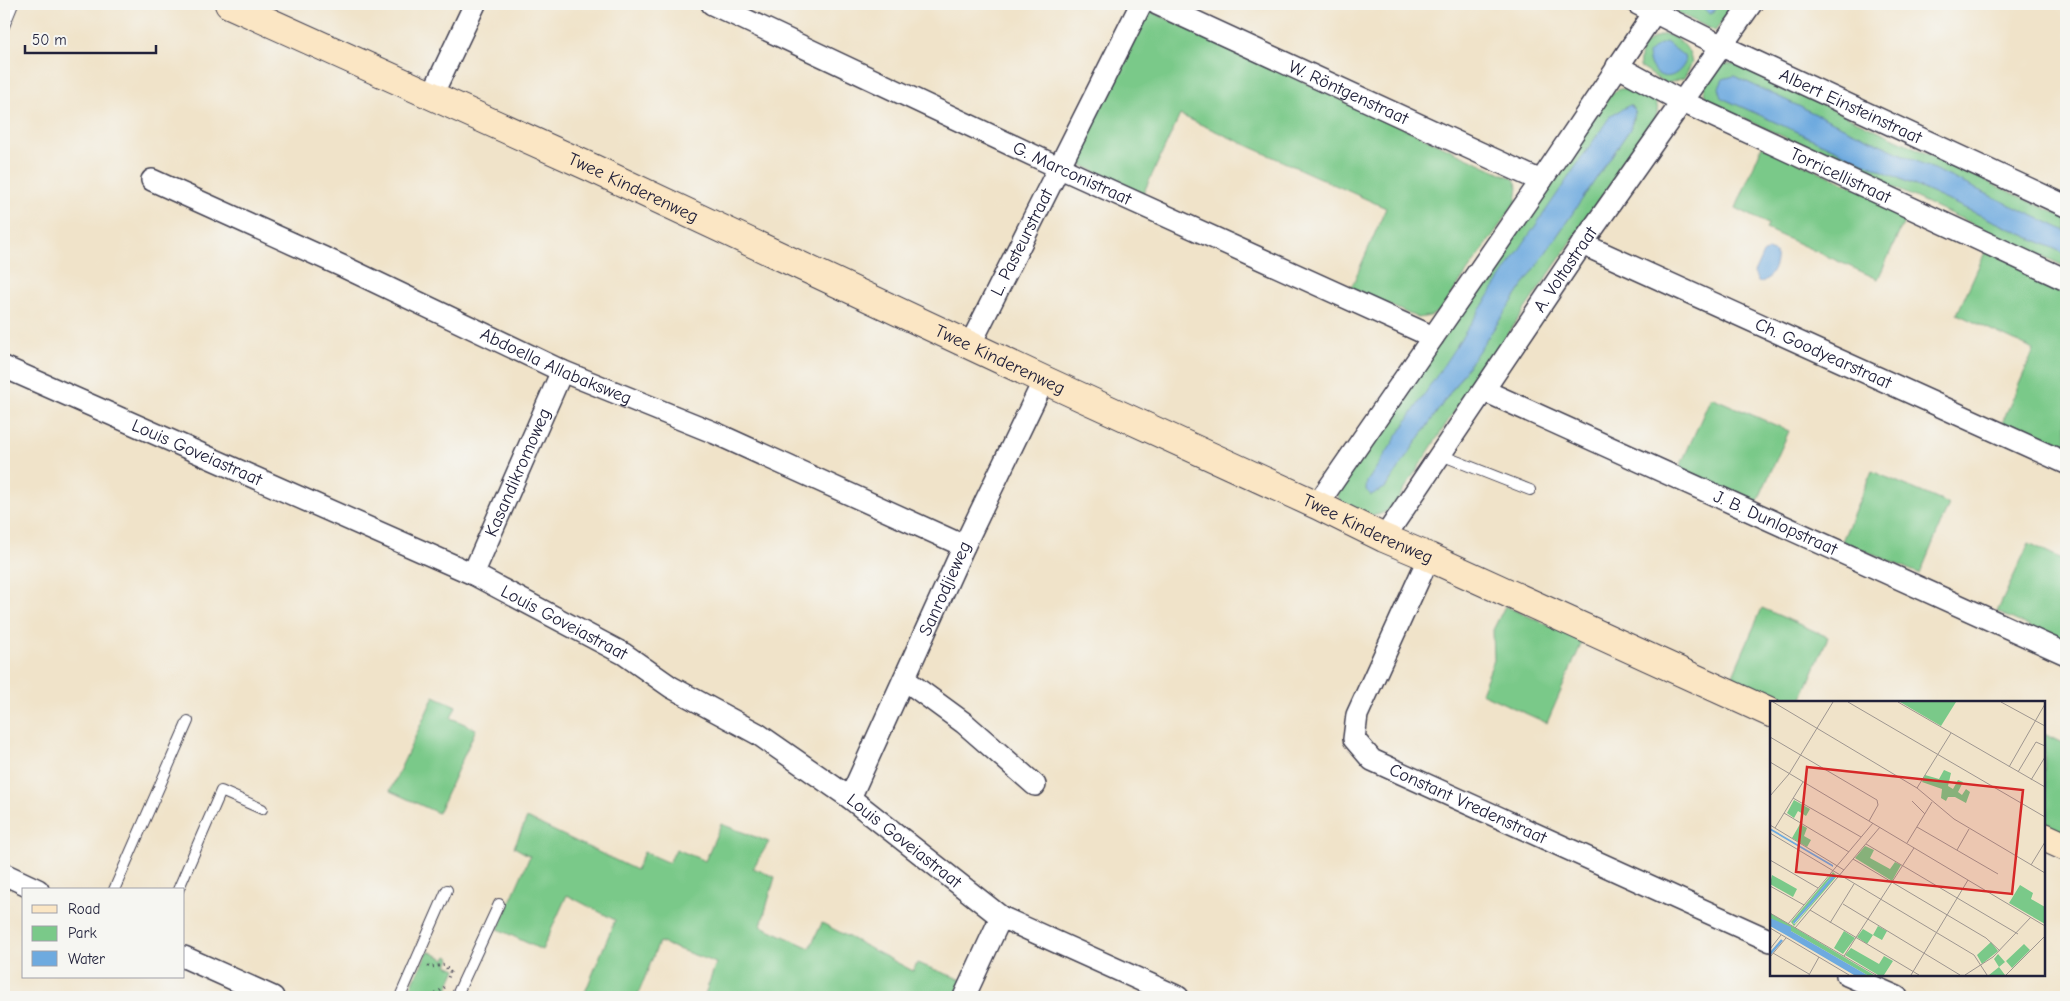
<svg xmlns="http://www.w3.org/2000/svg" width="2070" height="1001" font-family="'Comic Neue',sans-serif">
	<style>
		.green { fill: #7ac989; stroke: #4e7662; fill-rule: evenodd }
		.water { fill: #6eaadf; stroke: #48668d }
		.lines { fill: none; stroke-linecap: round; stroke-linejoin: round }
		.lane-casing { stroke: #413f50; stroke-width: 12 }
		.street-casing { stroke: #413f50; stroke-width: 24 }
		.secondary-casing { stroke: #413f50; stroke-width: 30 }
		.path { stroke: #413f50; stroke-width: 3; stroke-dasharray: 1 4; stroke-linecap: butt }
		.lane { stroke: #fff; stroke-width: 10 }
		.street { stroke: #fff; stroke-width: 21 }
		.secondary { stroke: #fbe6c4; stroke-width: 28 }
		.labels { text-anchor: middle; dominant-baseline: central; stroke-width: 4; stroke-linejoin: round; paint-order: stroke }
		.street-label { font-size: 18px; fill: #22223b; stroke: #f6f6f2 }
		.inset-river { fill: none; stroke: #6eaadf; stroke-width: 2.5 }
		.inset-road { fill: none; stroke: #9e9690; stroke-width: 1 }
		.view { fill: #d62828; fill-opacity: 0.15; stroke: #d62828; stroke-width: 2.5 }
		.inset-edge { fill: none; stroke: #22223b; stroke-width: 2.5 }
	</style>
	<rect width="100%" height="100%" fill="#f6f6f2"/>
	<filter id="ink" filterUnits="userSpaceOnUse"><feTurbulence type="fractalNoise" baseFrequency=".02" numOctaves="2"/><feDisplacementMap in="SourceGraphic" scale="10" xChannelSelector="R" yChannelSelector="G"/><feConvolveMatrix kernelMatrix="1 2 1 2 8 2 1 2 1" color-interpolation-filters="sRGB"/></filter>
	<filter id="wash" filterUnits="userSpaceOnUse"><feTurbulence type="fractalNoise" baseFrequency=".0096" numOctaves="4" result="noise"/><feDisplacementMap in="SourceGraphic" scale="20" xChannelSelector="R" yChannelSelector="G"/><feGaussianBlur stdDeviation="1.12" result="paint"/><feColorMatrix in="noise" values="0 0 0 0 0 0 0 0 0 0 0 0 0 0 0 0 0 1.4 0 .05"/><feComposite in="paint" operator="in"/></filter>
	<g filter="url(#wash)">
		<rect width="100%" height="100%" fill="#f0e3c9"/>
		<g class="green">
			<polygon points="1674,4 1695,4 1711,14 1719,4 1736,4 1715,31 1676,12"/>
			<polygon points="1150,11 1514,179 1518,187 1516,202 1440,311 1430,316 1418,318 1351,288 1386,208 1180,115 1143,194 1073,161 1142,17"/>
			<path d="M1665 34C1681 39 1689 46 1692 63L1684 78 1666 84 1640 67C1638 47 1647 39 1665 34Z"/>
			<path d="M1723 64H1735L2066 218V231L1734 76 1722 98 2066 254V267L1708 102C1701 85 1705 71 1723 64Z"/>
			<path d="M1635 88C1653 97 1662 99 1655 120L1450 418 1393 507C1371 523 1363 513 1340 503L1337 492 1609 96 1619 89ZM1634 117 1630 129 1385 488 1367 482 1421 402Z"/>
			<polygon points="1762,146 1909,211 1878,279 1766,229 1768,224 1736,208"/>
			<polygon points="1986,250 2066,288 2066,453 2002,423 2034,350 1957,314"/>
			<polygon points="1711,397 1789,431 1756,505 1678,471"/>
			<polygon points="1872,471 1949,504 1920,574 1842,541"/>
			<polygon points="2029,543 2066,561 2066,643 1997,612"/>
			<polygon points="1505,606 1583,640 1547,723 1481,693 1494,660 1493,630"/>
			<polygon points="1762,608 1828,637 1800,702 1776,702 1730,682"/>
			<polygon points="434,696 456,706 451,718 476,729 438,813 390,791"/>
			<polygon points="2044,734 2066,745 2066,836 2044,825"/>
			<polygon points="527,818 636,870 644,852 669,863 676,849 705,861 721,824 769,842 753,868 775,877 761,926 810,948 822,923 913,971 917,963 965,981 958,997 704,997 716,963 659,942 637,997 583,997 615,920 567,895 542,950 498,929 530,856 514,847"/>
			<polygon points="428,951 445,959 447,956 451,958 447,965 456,969 444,997 406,997"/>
		</g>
		<g class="water">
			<polygon points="1695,4 1719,4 1711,14"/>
			<path d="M1666 42 1684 56 1685 63C1673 85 1650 79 1648 54L1656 46Z"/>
			<polygon points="1734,76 2066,231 2066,254 1722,98 1719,88 1723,79"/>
			<polygon points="1630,105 1635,110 1630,129 1385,488 1371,495 1366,490 1367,482 1523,244 1611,115"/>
			<path d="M1768 250 1776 253C1778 264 1770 283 1758 282L1754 273 1763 253Z"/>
		</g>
	</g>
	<g filter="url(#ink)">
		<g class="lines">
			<defs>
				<g id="lane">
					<polyline points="4,26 13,4"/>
					<polyline points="1441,455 1530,490"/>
					<polyline points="114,890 188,721"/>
					<polyline points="178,890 221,791 262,809"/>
					<polyline points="400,997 447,890"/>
					<polyline points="456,997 499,904"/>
				</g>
				<g id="street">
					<path id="s1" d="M712 4 1058 167 1433 337"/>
					<path id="s2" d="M1157 4 1541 181"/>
					<path id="s3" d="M1638 4 1722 46 2066 206"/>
					<path id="s4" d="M1617 66 1681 101 2066 280"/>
					<polyline points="431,97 475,4"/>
					<path id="s5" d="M152 180 342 266 562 371 715 433 964 546"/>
					<path id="s6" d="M1582 244 2066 463"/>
					<path id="s7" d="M970 345 1141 4"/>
					<path id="s8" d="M4 367 473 574 624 654 671 687 758 734 850 798 1001 917 964 997"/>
					<path id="s9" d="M1485 391 2066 654"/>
					<polyline points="1317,505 1541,181 1660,4"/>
					<path id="s10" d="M1384 538 1582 244 1751 4"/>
					<path id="s11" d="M1429 557 1357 715 1354 739 1372 760 1771 941"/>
					<path id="s12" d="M473 574 562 371"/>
					<polyline points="904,679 964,723 1035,785"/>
					<path id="s13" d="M850 798 964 546 1044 380"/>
					<polyline points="4,874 38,890"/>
					<polyline points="1001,917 1178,997"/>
					<polyline points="184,957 273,997"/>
					<polyline points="1847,975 1897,997"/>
				</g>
				<g id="secondary">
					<path id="s14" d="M229 4 590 167 1044 380 1317 505 1384 538 1429 557 1771 713"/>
					<polyline points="2044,837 2066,847"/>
				</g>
			</defs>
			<use href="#lane" class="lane-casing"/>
			<use href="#street" class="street-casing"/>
			<use href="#secondary" class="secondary-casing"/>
			<g class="path">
				<polyline points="428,966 431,967 444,965 450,972 448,978"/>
				<polyline points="432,997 445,987"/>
			</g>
			<use href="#lane" class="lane"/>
			<use href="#street" class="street"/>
			<use href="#secondary" class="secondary"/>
		</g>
	</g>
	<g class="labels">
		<g class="street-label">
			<text stroke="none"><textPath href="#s2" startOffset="211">W. Röntgenstraat</textPath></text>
			<text stroke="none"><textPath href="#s3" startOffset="236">Albert Einsteinstraat</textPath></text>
			<text stroke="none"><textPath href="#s1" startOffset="398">G. Marconistraat</textPath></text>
			<text stroke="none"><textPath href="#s4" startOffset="249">Torricellistraat</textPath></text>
			<text stroke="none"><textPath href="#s14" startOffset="444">Twee Kinderenweg</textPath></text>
			<text stroke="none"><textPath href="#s7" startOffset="115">L. Pasteurstraat</textPath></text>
			<text stroke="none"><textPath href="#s10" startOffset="324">A. Voltastraat</textPath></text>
			<text stroke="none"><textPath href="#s6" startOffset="265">Ch. Goodyearstraat</textPath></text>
			<text stroke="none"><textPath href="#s14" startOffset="849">Twee Kinderenweg</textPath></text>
			<text stroke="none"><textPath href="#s5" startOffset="445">Abdoella Allabaksweg</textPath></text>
			<text stroke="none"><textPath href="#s8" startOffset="211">Louis Goveiastraat</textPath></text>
			<text stroke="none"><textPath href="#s12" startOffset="111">Kasandikromoweg</textPath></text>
			<text stroke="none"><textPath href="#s9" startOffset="319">J. B. Dunlopstraat</textPath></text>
			<text stroke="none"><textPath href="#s14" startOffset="1254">Twee Kinderenweg</textPath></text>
			<text stroke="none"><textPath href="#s13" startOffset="230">Sanrodjieweg</textPath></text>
			<text stroke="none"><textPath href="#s8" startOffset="616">Louis Goveiastraat</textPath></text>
			<text stroke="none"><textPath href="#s11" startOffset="331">Constant Vredenstraat</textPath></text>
			<text stroke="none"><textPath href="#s8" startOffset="1021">Louis Goveiastraat</textPath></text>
		</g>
	</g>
	<g transform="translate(1770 701)">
		<rect width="275" height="275" fill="#f0e3c9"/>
		<path d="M130 1H186L171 25ZM174 69 181 72 178 85 183 88 188 79 193 81 188 91 192 94 196 88 200 91 196 102 185 96H178L176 100 171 97 172 88 152 81 155 74 169 78ZM24 99 40 108 36 115 28 110 24 117 17 112ZM30 123 37 127 34 135 41 139 37 146 22 137ZM95 145 104 149 100 157 120 168 125 161 131 164 122 180 85 157ZM63 171 67 175 24 225 21 221ZM63 174V177L25 223 23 222ZM2 174 27 188 23 196 0 183ZM250 184 263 192 261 198 275 206V223L239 202ZM0 212 104 274H97L21 230 0 217ZM108 225 117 230 112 239 103 234 97 243 87 236 93 228 103 234ZM74 230 85 237 73 253 64 247ZM221 241 228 250 212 263 207 254ZM254 243 260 249 242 267 236 260ZM81 247 109 263 114 255 123 260 114 274H108L75 254ZM228 253 235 261 229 266 235 274H219L229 266 224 258Z" fill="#7ac989" fill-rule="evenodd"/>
		<path d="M0 127 63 164V166L0 129ZM63 174 65 176 24 223 23 221ZM0 217 21 226V230L97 274H84L16 234 0 225Z" fill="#6eaadf"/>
		<path class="inset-river" d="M0 253 12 239"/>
		<path class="inset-road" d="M3 1 147 87M78 1 275 116M128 1 275 86M231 1 275 25M181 32 147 87 184 118 275 172M0 36 107 99 108 104 99 120M0 61 275 225M239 66 275 3M248 71 266 41 275 45M261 79 275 56M0 95 19 73 63 1M23 97 91 136M142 100 155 113M14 112 79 151M0 124 74 169M147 126 228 173M5 127 33 81M0 132 204 254 217 274M137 142 162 101M96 143 248 233M187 149 199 128M83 158 216 237 230 250M0 159 48 187M261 164 275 141M0 185 34 204M73 203 190 274M40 209 149 274M0 212 106 274M60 222 84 183M18 223 103 122M0 227 79 274M25 227 110 126M0 248 11 234M3 252 39 273M74 255 144 147M0 256 16 237M39 274 49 256M141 274 198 179M195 274 223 256 261 216M236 274 275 235"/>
		<path class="view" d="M37 66 253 89 242 193 26 171Z"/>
		<rect width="275" height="275" class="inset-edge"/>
	</g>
	<rect width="2070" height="1001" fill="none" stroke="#f6f6f2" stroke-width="20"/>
	<rect x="22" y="888" width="162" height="90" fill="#f6f6f2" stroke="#a1a1a9"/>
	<rect x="32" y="905" width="25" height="8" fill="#fbe6c4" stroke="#a1a1a9"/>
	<text x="68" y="914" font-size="15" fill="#22223b">Road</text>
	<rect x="32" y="926" width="25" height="15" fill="#7ac989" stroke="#a1a1a9"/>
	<text x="68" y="938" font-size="15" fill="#22223b">Park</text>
	<rect x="32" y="951" width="25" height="15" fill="#6eaadf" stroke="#a1a1a9"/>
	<text x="68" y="964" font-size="15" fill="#22223b">Water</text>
	<path d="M25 45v8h131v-8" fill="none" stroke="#22223b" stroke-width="2.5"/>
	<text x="32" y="45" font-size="15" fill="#22223b" stroke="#f6f6f2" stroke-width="4" paint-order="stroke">50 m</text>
</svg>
